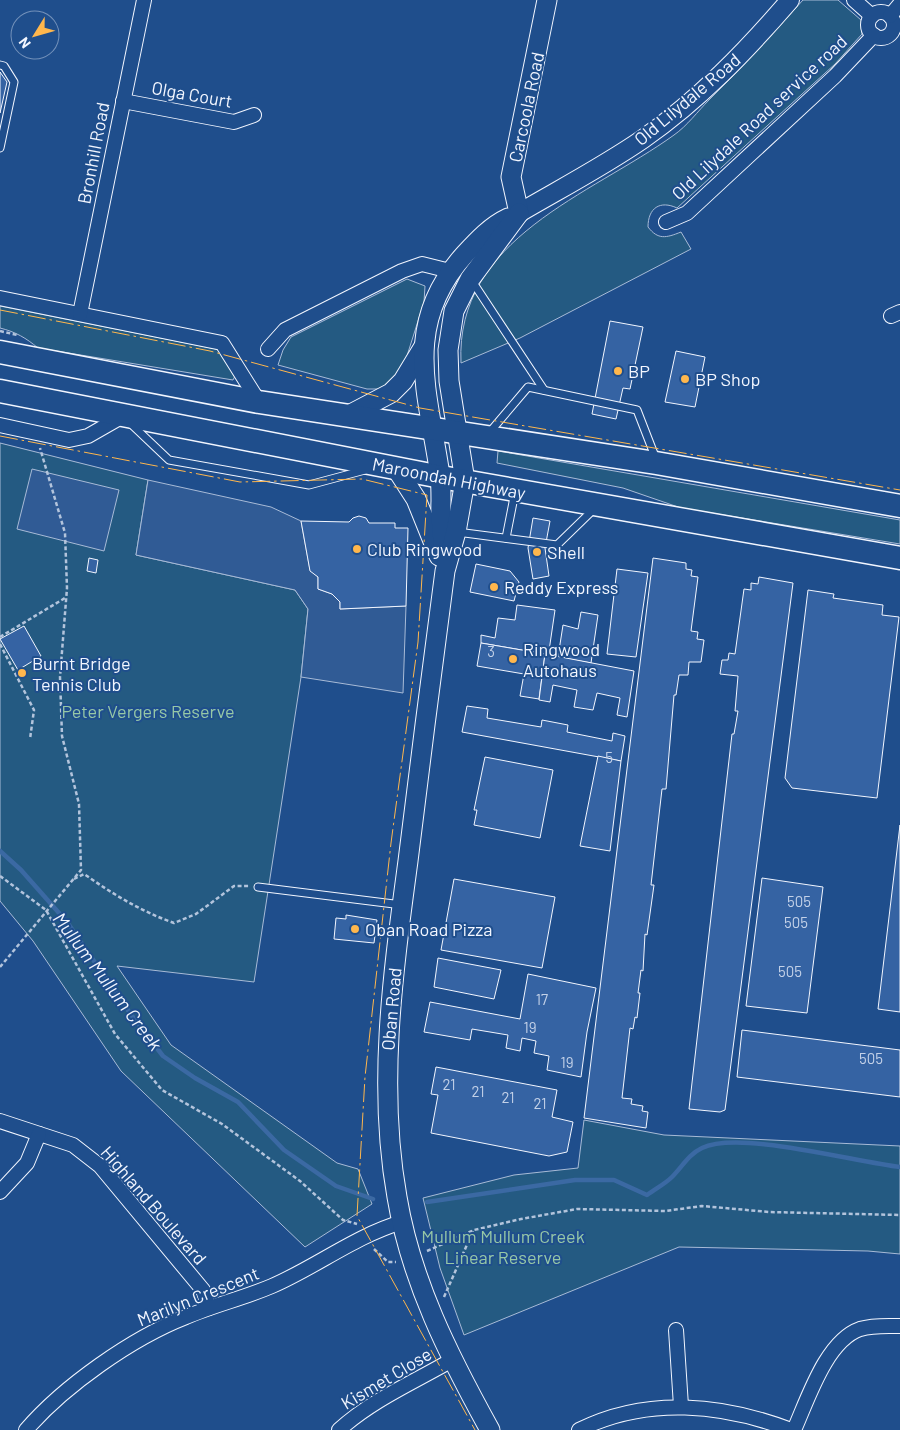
<svg xmlns="http://www.w3.org/2000/svg" width="900" height="1430" font-family="Barlow,sans-serif">
	<style>
		.green { fill: #245a82; stroke: #a8bbd7 }
		.parking { fill: #305b95; stroke: #a8bbd7 }
		.lines { fill: none; stroke-linecap: round; stroke-linejoin: round }
		.stream { stroke: #3b69a3; stroke-width: 4.5 }
		.building { fill: #3563a3; stroke: #f2f6ff }
		.service-casing { stroke: #f2f6ff; stroke-width: 9 }
		.minor-casing { stroke: #f2f6ff; stroke-width: 16 }
		.tertiary-casing { stroke: #f2f6ff; stroke-width: 20 }
		.secondary-casing { stroke: #f2f6ff; stroke-width: 21 }
		.trunk-casing { stroke: #f2f6ff; stroke-width: 25 }
		.path { stroke: #b3c4dc; stroke-width: 2.5; stroke-dasharray: 4 2.5; stroke-linecap: butt }
		.service { stroke: #1f4e8c; stroke-width: 7 }
		.minor { stroke: #1f4e8c; stroke-width: 14 }
		.tertiary { stroke: #1f4e8c; stroke-width: 18 }
		.secondary { stroke: #1f4e8c; stroke-width: 19 }
		.trunk { stroke: #1f4e8c; stroke-width: 22 }
		.power { stroke: #ffb74d; stroke-width: 1; stroke-dasharray: 18 4 2.5 4; stroke-linecap: butt }
		.poi-dot { fill: #ffb74d; stroke: #1f4e8c; stroke-width: 2 }
		.labels { text-anchor: middle; dominant-baseline: central; stroke-width: 4; stroke-linejoin: round; paint-order: stroke }
		.number-label { font-size: 15px; fill: #c3d1e8 }
		.street-label { font-size: 18px; fill: #f2f6ff; stroke: #1f4e8c }
		.poi-label { font-size: 18px; fill: #f2f6ff; stroke: #1f4e8c; text-anchor: start }
		.park-label { font-size: 18px; fill: #97c8a6; stroke: #1f4e8c }
		.water-label { font-size: 19px; font-style: italic; fill: #f2f6ff; stroke: #1f4e8c }
	</style>
	<rect width="100%" height="100%" fill="#1f4e8c"/>
	<g class="green">
		<path d="M803 0H838L861 20 862 34 835 64 677 208C660 200 648 208 648 227 658 240 666 238 681 232L691 249 520 338 461 363C455 238 591 195 674 135 687 126 698 111 709 100 742 68 772 34 803 0Z"/>
		<polygon points="407,279 425,286 424,302 406,359 394,380 382,389 367,389 278,365 283,350 291,337"/>
		<path d="M0 306 216 349 222 353 235 376 233 380 38 348C26 338 16 332 0 328Z"/>
		<polygon points="0,443 148,480 136,555 295,590 308,609 301,677 254,982 117,966 171,1045 337,1163 358,1169 372,1204 305,1247 121,1071 33,941 0,901"/>
		<polygon points="498,451 900,520 900,544 681,508 623,488 497,463"/>
		<polygon points="584,1120 664,1135 900,1146 900,1254 868,1251 679,1247 464,1335 440,1268 423,1198 514,1175 578,1168"/>
	</g>
	<g class="parking">
		<polygon points="32,469 119,490 104,551 17,529"/>
		<polygon points="148,480 271,507 301,521 310,570 318,577 318,589 332,594 340,602 340,609 406,606 403,693 301,677 308,609 295,590 136,555"/>
	</g>
	<g class="lines">
		<g class="stream">
			<polyline points="0,851 21,870 67,922 132,1016 163,1056 195,1078 238,1102 284,1150 336,1186 373,1199"/>
			<path d="M427 1202 575 1180H614L647 1195C655 1189 665 1184 672 1177 682 1167 689 1154 702 1148 739 1130 855 1162 900 1167"/>
		</g>
	</g>
	<g class="building">
		<polygon points="0,72 7,82 0,113"/>
		<polygon points="610,321 643,327 630,389 623,388 616,419 592,414"/>
		<polygon points="676,351 705,357 695,407 665,402"/>
		<polygon points="359,516 366,518 369,523 395,523 395,528 408,528 406,606 340,609 340,602 332,594 318,589 318,577 310,571 301,521 349,522 353,518"/>
		<polygon points="533,518 550,521 545,548 549,576 533,579 528,548"/>
		<polygon points="89,558 98,560 96,573 87,571"/>
		<polygon points="653,558 686,563 686,569 692,570 691,576 698,577 691,631 698,632 697,639 704,640 701,662 689,662 688,675 679,675 676,695 674,695 666,789 662,789 651,885 654,885 647,935 645,934 643,971 641,970 638,993 640,993 637,1018 635,1017 633,1029 630,1028 622,1098 632,1099 631,1104 643,1106 642,1111 648,1112 646,1128 584,1118"/>
		<polygon points="476,564 510,571 519,582 514,601 470,592"/>
		<polygon points="617,569 648,573 636,657 607,654"/>
		<polygon points="759,577 793,583 725,1110 720,1112 689,1109 732,734 734,734 738,711 735,711 738,676 720,674 722,660 728,660 729,653 735,654 744,589 751,590 751,583 758,584"/>
		<polygon points="808,590 834,594 833,598 883,605 882,615 899,617 877,798 792,788 785,778"/>
		<polygon points="517,605 555,610 549,651 545,650 545,654 481,643 481,635 495,638 498,618 515,620"/>
		<polygon points="581,612 598,615 591,663 558,657 563,625 578,629"/>
		<polygon points="24,626 41,656 18,670 0,639"/>
		<polygon points="481,643 545,654 539,699 520,696 524,674 477,666"/>
		<polygon points="545,654 634,671 627,717 617,715 620,698 597,693 593,710 574,707 577,690 553,685 550,702 539,700"/>
		<polygon points="467,706 488,709 487,718 541,727 542,720 568,725 567,732 612,741 613,733 625,736 621,761 462,732"/>
		<polygon points="598,756 621,761 610,851 580,846"/>
		<polygon points="485,757 553,770 540,838 474,825 477,810 474,810"/>
		<polygon points="900,825 900,1012 878,1009"/>
		<polygon points="762,878 823,887 807,1013 746,1006"/>
		<polygon points="454,879 555,897 542,968 441,950"/>
		<polygon points="346,915 377,920 374,943 334,939 336,918 346,919"/>
		<polygon points="438,958 501,970 494,999 434,987"/>
		<polygon points="528,974 596,988 587,1032 581,1077 547,1070 549,1056 534,1053 536,1041 522,1038 520,1051 506,1048 508,1035 472,1029 470,1040 424,1032 430,1002 520,1019"/>
		<polygon points="742,1030 900,1050 900,1097 737,1077"/>
		<polygon points="436,1067 557,1090 552,1117 573,1122 567,1152 549,1156 431,1133 438,1095 431,1094"/>
	</g>
	<g class="lines">
		<defs>
			<g id="service">
				<polyline points="0,65 4,66 14,82 0,148"/>
				<polyline points="472,281 544,390"/>
				<polyline points="130,423 169,460 309,485 365,470"/>
				<polyline points="489,433 528,387 637,410 656,459"/>
				<polyline points="457,532 557,545 594,509"/>
				<polyline points="506,538 515,492"/>
				<polyline points="258,887 402,905"/>
			</g>
			<g id="minor">
				<polyline points="854,0 872,16"/>
				<circle cx="881" cy="25" r="13"/>
				<polyline points="890,16 900,4"/>
				<polyline points="123,101 234,122 254,115"/>
				<polyline points="666,222 687,213 835,76 874,35"/>
				<polyline points="0,298 222,343 259,402"/>
				<polyline points="80,314 144,0"/>
				<polyline points="891,316 900,312"/>
				<polyline points="268,349 285,330 402,271 422,264 450,271"/>
				<polyline points="0,425 69,440 88,436 123,416"/>
				<polyline points="0,1121 73,1145 100,1166 203,1290 209,1308"/>
				<polyline points="0,1192 27,1163 39,1134"/>
				<polyline points="676,1330 681,1406"/>
				<path d="M26 1430C64 1386 132 1338 186 1317 214 1305 244 1298 272 1286 316 1267 355 1236 402 1222"/>
				<path d="M339 1430C372 1400 414 1382 452 1360"/>
				<path d="M579 1430C647 1396 723 1404 791 1430"/>
				<path d="M794 1430C808 1399 826 1341 860 1329 873 1325 886 1326 899 1326"/>
			</g>
			<path id="tertiary" d="M519 213C560 189 604 166 643 139 699 100 746 51 790 0"/>
			<g id="secondary">
				<polyline points="519,213 511,177 547,0"/>
				<polyline points="347,416 391,393 403,381 423,348"/>
				<polyline points="396,468 416,499 439,556"/>
				<path d="M444 555C443 537 440 519 441 501 441 492 441 483 440 475 428 392 401 325 465 254 478 240 491 226 508 218"/>
				<path d="M490 1430C449 1356 411 1281 397 1197 377 1085 393 973 408 861 420 764 432 668 445 571L456 532 465 481 449 381 448 350 454 311 470 279 519 213"/>
			</g>
			<g id="trunk">
				<polyline points="0,352 259,402 656,463 900,506"/>
				<polyline points="0,391 441,477 900,558"/>
			</g>
		</defs>
		<use href="#service" class="service-casing"/>
		<use href="#minor" class="minor-casing"/>
		<use href="#tertiary" class="tertiary-casing"/>
		<use href="#secondary" class="secondary-casing"/>
		<use href="#trunk" class="trunk-casing"/>
		<g class="path">
			<polyline points="0,331 17,335"/>
			<polyline points="0,637 65,598"/>
			<polyline points="0,644 34,710 30,739"/>
			<polyline points="0,876 46,910 115,1034 162,1090 222,1124 300,1181 343,1220 357,1224"/>
			<path d="M74 879 84 874C113 894 140 911 174 923L196 914 234 886H249"/>
			<polyline points="0,967 81,870 79,804 62,736 60,677 67,588 65,533 40,448"/>
			<polyline points="374,1249 388,1262 396,1262"/>
			<polyline points="427,1251 474,1230 521,1219 577,1209 665,1211 702,1206 769,1212 900,1215"/>
			<polyline points="444,1297 473,1231"/>
		</g>
		<use href="#service" class="service"/>
		<use href="#minor" class="minor"/>
		<use href="#tertiary" class="tertiary"/>
		<use href="#secondary" class="secondary"/>
		<use href="#trunk" class="trunk"/>
		<g class="power">
			<polyline points="0,310 210,351 420,408 900,490"/>
			<polyline points="0,436 240,482 362,479 427,495 418,642 391,843 365,1077 357,1216 475,1430"/>
		</g>
	</g>
	<g class="poi-dot">
		<circle cx="618" cy="371" r="5"/>
		<circle cx="685" cy="379" r="5"/>
		<circle cx="357" cy="549" r="5"/>
		<circle cx="537" cy="552" r="5"/>
		<circle cx="494" cy="587" r="5"/>
		<circle cx="513" cy="659" r="5"/>
		<circle cx="22" cy="673" r="5"/>
		<circle cx="355" cy="929" r="5"/>
	</g>
	<g class="labels">
		<g class="number-label">
			<text x="491" y="651">3</text>
			<text x="609" y="757">5</text>
			<text x="799" y="901">505</text>
			<text x="796" y="922">505</text>
			<text x="790" y="971">505</text>
			<text x="542" y="999">17</text>
			<text x="530" y="1027">19</text>
			<text x="871" y="1058">505</text>
			<text x="567" y="1062">19</text>
			<text x="449" y="1084">21</text>
			<text x="478" y="1091">21</text>
			<text x="508" y="1097">21</text>
			<text x="540" y="1103">21</text>
		</g>
		<g class="street-label">
			<text transform="translate(192 94) rotate(10)">Olga Court</text>
			<text transform="translate(687 99) rotate(-40)">Old Lilydale Road</text>
			<text transform="translate(526 107) rotate(-78)">Carcoola Road</text>
			<text transform="translate(759 117) rotate(-43)">Old Lilydale Road service road</text>
			<text transform="translate(93 153) rotate(-79)">Bronhill Road</text>
			<text transform="translate(449 478) rotate(11)">Maroondah Highway</text>
			<text transform="translate(391 1009) rotate(-85)">Oban Road</text>
			<text transform="translate(154 1205) rotate(49)">Highland Boulevard</text>
			<text transform="translate(198 1296) rotate(-22)">Marilyn Crescent</text>
			<text transform="translate(386 1378) rotate(-31)">Kismet Close</text>
		</g>
		<g class="poi-label">
			<text x="628" y="371">BP</text>
			<text x="695" y="379">BP Shop</text>
			<text x="367" y="549">Club Ringwood</text>
			<text x="547" y="552">Shell</text>
			<text x="504" y="587">Reddy Express</text>
			<text x="523" y="649">Ringwood<tspan x="523" dy="21">Autohaus</tspan></text>
			<text x="32" y="663">Burnt Bridge<tspan x="32" dy="21">Tennis Club</tspan></text>
			<text x="365" y="929">Oban Road Pizza</text>
		</g>
		<g class="park-label">
			<text x="148" y="711">Peter Vergers Reserve</text>
			<text x="503" y="1236">Mullum Mullum Creek<tspan x="503" dy="21">Linear Reserve</tspan></text>
		</g>
		<g class="water-label">
			<text transform="translate(108 981) rotate(53)">Mullum Mullum Creek</text>
		</g>
	</g>
	<g transform="translate(35 35) rotate(233)"><circle r="24" fill="#1f4e8c" stroke="#7391ba"/>
	<path d="M0-4L9 19L0 12L-9 19Z" fill="#ffb74d"/>
	<text y="-8" font-size="14" font-weight="bold" text-anchor="middle" fill="#f2f6ff">N</text>
	</g>
</svg>
